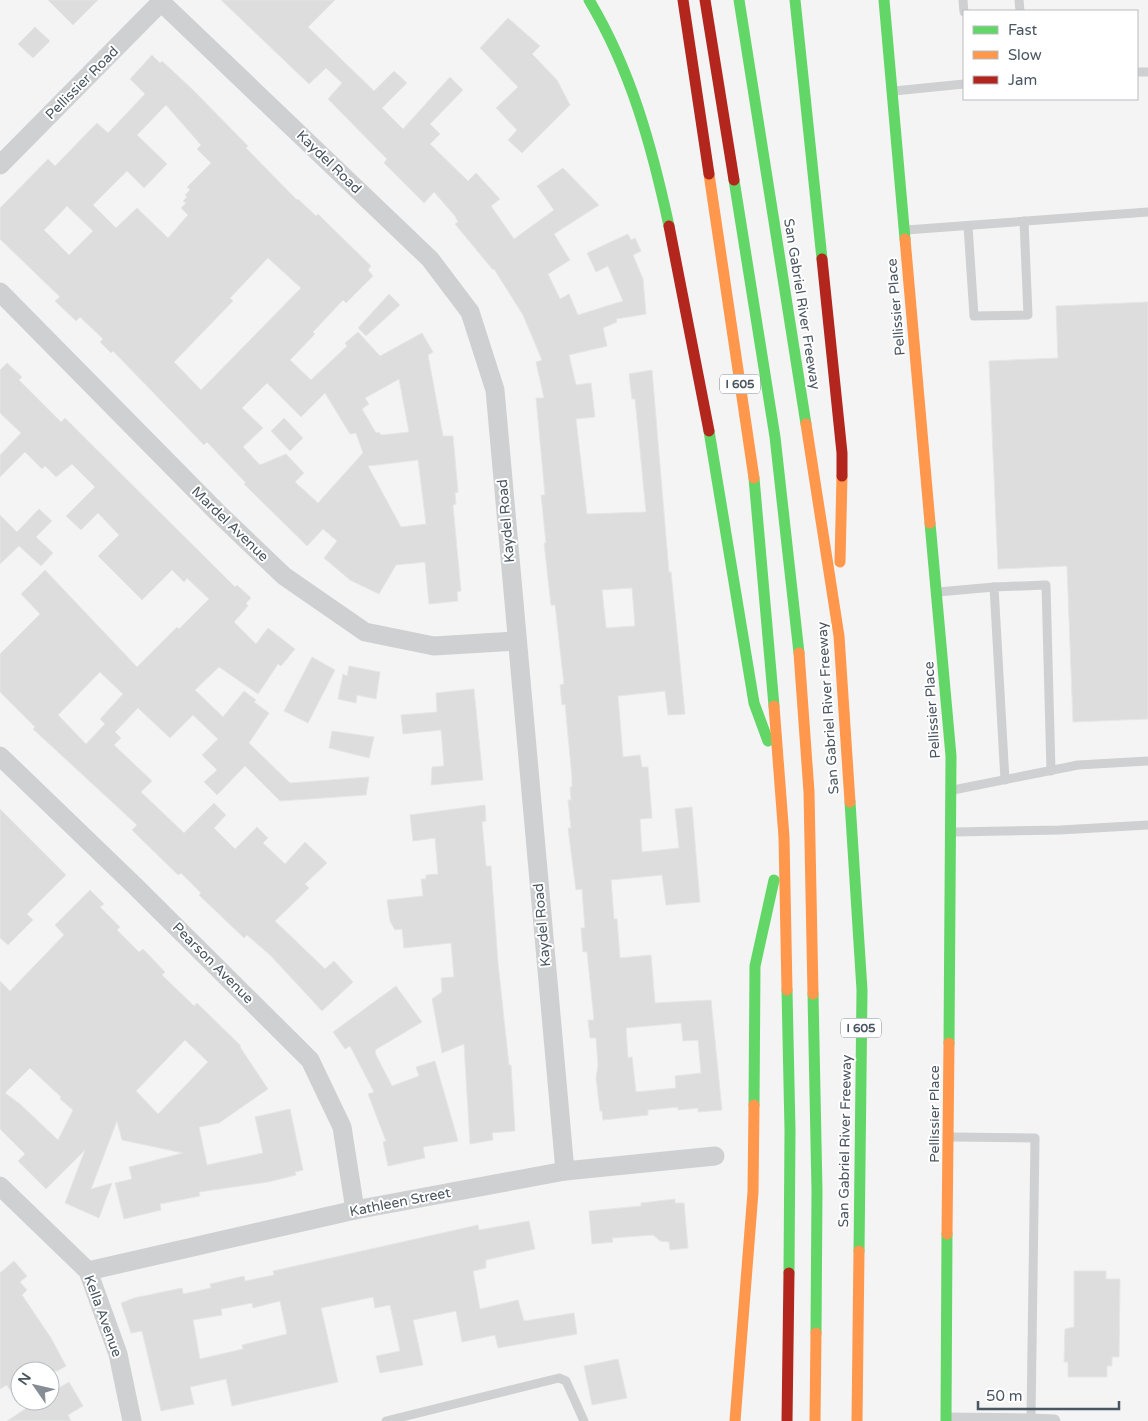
<svg xmlns="http://www.w3.org/2000/svg" width="1148" height="1421" font-family="'Varela Round',sans-serif">
	<style>
		.building { fill: #ddddde; stroke: #e5e6e7; fill-rule: evenodd }
		.lines { fill: none; stroke-linecap: round; stroke-linejoin: round }
		.lane { stroke: #ced0d2; stroke-width: 9 }
		.street { stroke: #ced0d2; stroke-width: 19 }
		.fast { stroke: #63d668; stroke-width: 11 }
		.slow { stroke: #ff974d; stroke-width: 11 }
		.jam { stroke: #b3261e; stroke-width: 11 }
		.labels { text-anchor: middle; dominant-baseline: central; stroke-width: 4; stroke-linejoin: round; paint-order: stroke }
		.shield { fill: #fff; stroke: #808990; stroke-width: 1 }
		.shield-label { font-size: 12px; font-weight: bold; fill: #4a5661 }
		.street-label { font-size: 14px; fill: #4a5661; stroke: #fff }
	</style>
	<rect width="100%" height="100%" fill="#f4f4f4"/>
	<g class="building">
		<polygon points="48,0 98,0 73,25"/>
		<path d="M221 0H335L308 27 374 91 394 71 407 83 382 108 403 129 450 77 463 90 430 124 440 134 430 144 468 181 476 173 500 199 491 206 514 239 554 210 537 186 563 168 599 205 554 234 570 260 548 274 560 299 569 294 578 315 623 301 608 266 596 272 587 253 628 234 631 240 635 238 641 251 633 255 643 279 646 314 616 319 617 322 603 328 607 346 569 355 576 385 591 383 595 417 576 419 587 514 646 512 635 399H632L629 374 652 370 669 572H671L685 714 668 715 665 691 618 696 623 757 640 755 642 767H648L652 818 640 819 642 852 679 848 675 809 692 807 700 902 666 905 662 875 611 880 614 919H617L620 958 651 955 655 1003 711 1000 722 1110 698 1112V1108L678 1110V1107L648 1110V1115L603 1120 602 1111H600L596 1078 598 1065 596 1038H590L588 1020H594L587 952H583L581 928H585L582 889 576 890 568 828H571L568 800H571L570 787H572V778L565 704 562 705 560 685 564 684 555 605H551L544 543H546L541 495H545L536 398H544L536 362 542 360 523 315 494 269 493 270 455 224 458 222 455 216 434 192 424 203 384 163 387 159 328 99 342 83 326 68 309 84ZM632 588 635 626 606 628 602 590ZM681 1023 683 1041 698 1040 701 1073 675 1076 676 1088 636 1092 632 1057 628 1058 626 1028Z"/>
		<polygon points="508,18 540,46 532,54 557,80 570,105 522,153 508,140 517,130 496,108 518,87 480,48"/>
		<polygon points="35,27 50,41 33,58 18,44"/>
		<path d="M152 55 160 63 162 61 193 90 248 146 246 148 297 200 298 199 316 216 318 214 371 266 368 270 373 276 346 303 343 300 313 332 315 334 290 360 311 380 347 346 345 343 358 332 380 356 422 333 433 352 428 355 443 436H453L458 492 455 493 456 504 453 505 461 591 457 592 458 601 429 604 425 562 396 565 379 594 350 580 324 558 337 541 323 529 307 546 244 484 246 483 207 442 204 445 113 351 111 353 100 342 103 339 80 317 76 321 55 301 60 297 0 239V208L48 159 55 166 97 123 108 133 145 94 130 79ZM166 105 201 145 197 149 211 163 187 187 190 190 185 195 187 197 183 201 186 203 181 208 188 215 168 238 137 208 116 228 93 205 127 171 144 188 167 164 137 135ZM67 206 93 231 69 255 44 230ZM268 258 301 288 201 390 174 362 233 301 230 298ZM399 379 409 432 381 435 379 432 376 433 362 409 369 404 365 398ZM267 383 301 417 325 393 350 434 356 433 363 453 318 503 295 482 304 473 286 454 260 465 243 447 263 428 242 408ZM418 460 426 524 401 527 368 466Z"/>
		<polygon points="389,294 400,305 366,336 358,328"/>
		<polygon points="1148,302 1148,719 1073,722 1067,566 998,569 989,361 1058,358 1056,306"/>
		<path d="M7 363 22 377 19 380 61 422 65 418 235 587 237 585 251 598 246 603 248 606 234 622 256 644 268 628 295 649 281 666 278 664 258 694 219 667 195 690 223 717 244 691 256 700 254 702 269 713 249 743 290 783 369 777 366 795 280 801 245 766 217 795 204 782 217 770 202 755 218 739 193 715 170 738 138 708 115 732 121 738 114 745 152 781 141 792 184 833 214 803 226 815 214 828 235 849 257 827 268 838 263 843 285 864 305 842 327 863 305 884 309 888 275 921 325 969 334 961 353 982 322 1011 271 956 247 935 244 938 199 895 201 893 181 873 178 875 132 830 137 825 33 729 35 727 0 692V654L40 614 21 594 45 570 137 667 177 627 179 629 209 599 187 578 184 582 172 570 142 600 98 556 119 535 98 513 81 530 66 516 95 487 72 464 56 477 45 466 42 469 25 452 0 477V455L21 433 0 413V370ZM100 672 123 694 100 719 105 724 86 744 58 715Z"/>
		<polygon points="284,418 303,438 290,451 271,431"/>
		<polygon points="39,509 52,521 36,537 53,553 41,566 19,546 0,564 0,515 17,532"/>
		<polygon points="312,657 335,670 308,723 284,711"/>
		<polygon points="349,666 380,672 376,699 357,695 356,703 338,699 343,674 347,676"/>
		<polygon points="474,689 483,780 431,785 432,767 444,766 441,730 403,734 401,715 437,712 436,693"/>
		<polygon points="332,731 374,737 369,758 329,748"/>
		<polygon points="485,805 486,821 482,822 486,866 491,866 498,963 509,1065 511,1065 515,1131 492,1133 493,1140 470,1144 464,1044 442,1053 432,999 442,992 441,978 454,977 451,943 404,948 402,929 395,930 390,921 387,900 423,896 421,879 426,879 426,875 438,874 435,838 413,841 410,815"/>
		<polygon points="0,809 66,875 27,914 33,920 8,945 0,938"/>
		<path d="M90 890 104 904 100 907 120 927 117 930 139 952 143 949 165 972 162 975 164 977 194 1006 197 1003 241 1046 240 1047 268 1089 219 1123 199 1127 207 1165 263 1153 255 1117 290 1109 303 1170 295 1172 296 1175 268 1182 199 1192 200 1196 160 1204 161 1210 124 1219 115 1183 132 1179 129 1167 183 1153 122 1140 117 1121 91 1189 112 1183 99 1218 65 1203 85 1150 46 1189 18 1161 25 1154 0 1129V981L10 991 64 935 55 925ZM185 1040 208 1062 158 1114 136 1091ZM30 1068 61 1097 60 1099 73 1110 58 1140 20 1104 5 1093Z"/>
		<polygon points="396,986 422,1022 375,1050 376,1055 392,1086 419,1076 416,1067 435,1061 458,1141 423,1147 425,1158 388,1166 383,1142 386,1141 368,1094 374,1092 350,1046 345,1049 333,1032"/>
		<polygon points="675,1199 675,1203 684,1203 688,1248 670,1250 669,1242 660,1241 653,1235 612,1238 613,1242 592,1244 589,1211 641,1206 641,1203"/>
		<path d="M529 1221 535 1249 486 1260V1268L473 1271 480 1309 518 1300 524 1321 574 1313 577 1334 498 1348 495 1335 462 1342 456 1311 413 1320 423 1365 380 1373 376 1356 400 1351 390 1305 375 1308 373 1297 321 1308 338 1382 232 1406 226 1379 190 1387 194 1404 161 1411 142 1331 131 1333 121 1303 134 1298 182 1288 183 1294 211 1288 210 1284 244 1276 245 1281 274 1275 273 1271 478 1225 479 1230ZM280 1301 287 1334 242 1345 243 1349 200 1359 193 1320 222 1315 221 1309 252 1303 253 1308Z"/>
		<polygon points="14,1261 27,1276 20,1282 27,1290 22,1295 51,1338 66,1366 57,1371 20,1371 20,1406 7,1385 0,1389 0,1273"/>
		<polygon points="1074,1271 1106,1271 1106,1279 1120,1279 1119,1357 1112,1357 1112,1366 1107,1366 1107,1377 1068,1377 1068,1362 1064,1362 1065,1329 1074,1327"/>
		<polygon points="618,1359 627,1398 592,1405 584,1366"/>
		<polygon points="69,1382 83,1406 68,1415 71,1421 7,1421 37,1401 50,1401 50,1393"/>
	</g>
	<g class="lines">
		<g class="lane">
			<polyline points="963,0 964,12"/>
			<polyline points="1019,0 1020,11"/>
			<polyline points="1137,72 1148,72"/>
			<polyline points="894,91 964,84"/>
			<polyline points="968,226 974,316 1028,315 1024,221"/>
			<polyline points="906,230 1148,212"/>
			<polyline points="938,592 994,587"/>
			<polyline points="1005,780 994,587 1046,585 1051,771"/>
			<polyline points="953,790 1078,765 1148,761"/>
			<polyline points="954,832 1060,830 1148,825"/>
			<polyline points="949,1417 1031,1418 1035,1138 951,1137"/>
			<polyline points="1031,1418 1055,1419 1056,1421"/>
			<polyline points="386,1421 559,1378 566,1381 584,1421"/>
		</g>
		<g class="street">
			<polyline points="161,2 430,259 470,312 495,390 565,1171"/>
			<polyline points="0,165 163,0"/>
			<polyline points="0,292 217,512 284,576 365,632 434,646 516,641"/>
			<polyline points="0,756 136,887 310,1060 342,1127 355,1210"/>
			<polyline points="0,1186 88,1271 118,1354 132,1421"/>
			<polyline points="88,1271 355,1210 565,1171 715,1156"/>
		</g>
		<g class="fast">
			<path d="M589 0C631 70 652 147 669 226"/>
			<polyline points="739,0 806,424"/>
			<polyline points="795,0 822,259"/>
			<polyline points="884,0 905,239"/>
			<polyline points="734,180 775,437 799,653"/>
			<polyline points="709,431 754,703 768,741"/>
			<polyline points="754,478 774,706"/>
			<polyline points="930,523 951,756 949,1043"/>
			<polyline points="850,802 862,990 859,1251"/>
			<polyline points="787,990 790,1130 789,1273"/>
			<polyline points="813,994 817,1191 816,1333"/>
			<polyline points="754,1105 755,966 774,880"/>
			<polyline points="946,1421 947,1234"/>
		</g>
		<g class="slow">
			<polyline points="709,174 754,478"/>
			<polyline points="905,239 930,523"/>
			<polyline points="806,424 839,636 850,802"/>
			<polyline points="840,562 842,476"/>
			<polyline points="799,653 809,792 813,994"/>
			<polyline points="774,706 784,837 787,990"/>
			<polyline points="947,1234 949,1043"/>
			<polyline points="735,1421 753,1192 754,1105"/>
			<polyline points="815,1421 816,1333"/>
			<polyline points="857,1421 859,1251"/>
		</g>
		<g class="jam">
			<polyline points="683,0 709,174"/>
			<polyline points="705,0 734,180"/>
			<polyline points="669,226 709,431"/>
			<polyline points="822,259 842,453 842,476"/>
			<polyline points="787,1421 789,1273"/>
		</g>
	</g>
	<g class="labels">
		<g class="shield">
			<rect x="720" y="374.5" width="40" height="19" rx="4"/>
			<rect x="841" y="1018.5" width="40" height="19" rx="4"/>
		</g>
		<g class="shield-label">
			<text x="740" y="384">I 605</text>
			<text x="861" y="1028">I 605</text>
		</g>
		<g class="street-label">
			<text transform="translate(82 83) rotate(-45)">Pellissier Road</text>
			<text transform="translate(329 162) rotate(44)">Kaydel Road</text>
			<text transform="translate(802 304) rotate(81)">San Gabriel River Freeway</text>
			<text transform="translate(896 307) rotate(-95)">Pellissier Place</text>
			<text transform="translate(506 521) rotate(-95)">Kaydel Road</text>
			<text transform="translate(230 524) rotate(44)">Mardel Avenue</text>
			<text transform="translate(828 708) rotate(-94)">San Gabriel River Freeway</text>
			<text transform="translate(932 710) rotate(-94)">Pellissier Place</text>
			<text transform="translate(542 925) rotate(-95)">Kaydel Road</text>
			<text transform="translate(213 963) rotate(45)">Pearson Avenue</text>
			<text transform="translate(934 1114) rotate(-90)">Pellissier Place</text>
			<text transform="translate(845 1141) rotate(-89)">San Gabriel River Freeway</text>
			<text transform="translate(400 1202) rotate(-11)">Kathleen Street</text>
			<text transform="translate(103 1316) rotate(70)">Kella Avenue</text>
		</g>
	</g>
	<rect x="963" y="10" width="175" height="90" fill="#ffffff" stroke="#b7bbc0"/>
	<rect x="973" y="26" width="25" height="8" fill="#63d668" stroke="#b7bbc0"/>
	<text x="1008" y="35" font-size="15" fill="#4a5661">Fast</text>
	<rect x="973" y="51" width="25" height="8" fill="#ff974d" stroke="#b7bbc0"/>
	<text x="1008" y="60" font-size="15" fill="#4a5661">Slow</text>
	<rect x="973" y="76" width="25" height="8" fill="#b3261e" stroke="#b7bbc0"/>
	<text x="1008" y="85" font-size="15" fill="#4a5661">Jam</text>
	<g transform="translate(35 1386) rotate(304)"><circle r="24" fill="#ffffff" stroke="#b7bbc0"/>
	<path d="M0-4L9 19L0 12L-9 19Z" fill="#868d94"/>
	<text y="-8" font-size="14" font-weight="bold" text-anchor="middle" fill="#4a5661">N</text>
	</g>
	<path d="M978 1401v8h141v-8" fill="none" stroke="#4a5661" stroke-width="2.5"/>
	<text x="986" y="1401" font-size="15" fill="#4a5661" stroke="#ffffff" stroke-width="4" paint-order="stroke">50 m</text>
</svg>
